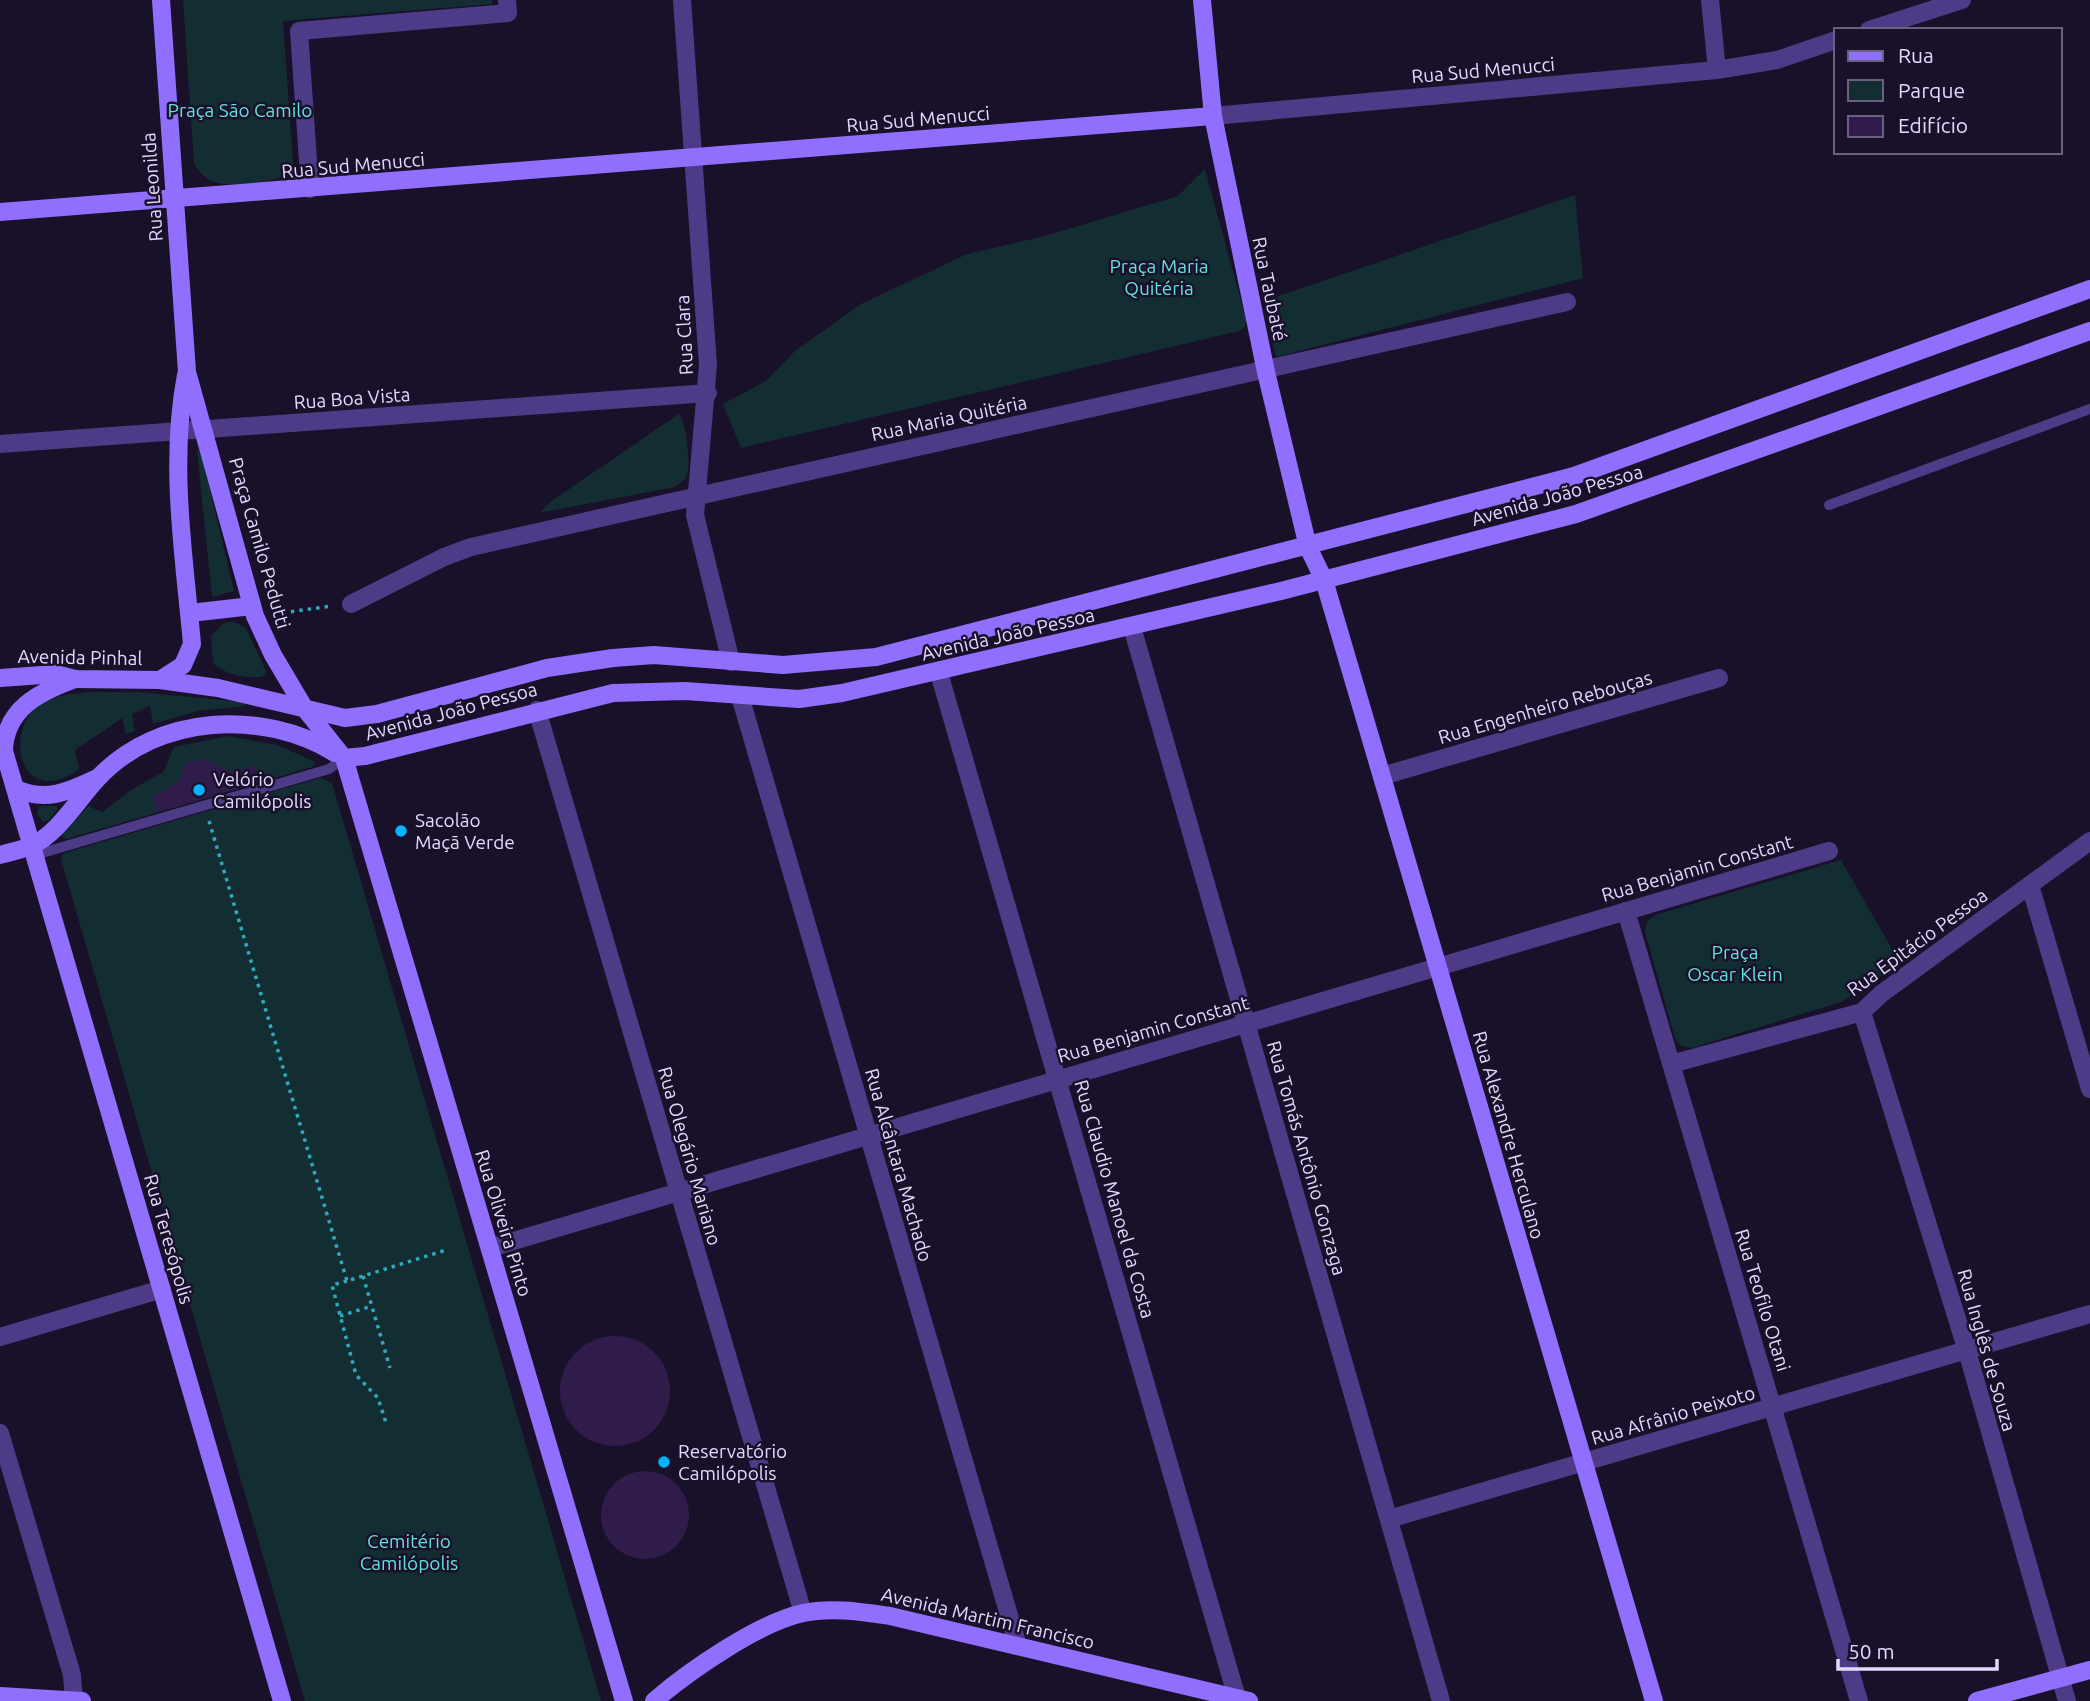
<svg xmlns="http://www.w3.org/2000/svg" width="2090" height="1701" font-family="Ubuntu,sans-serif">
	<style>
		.green { fill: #132e33 }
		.building { fill: #2f1c4a }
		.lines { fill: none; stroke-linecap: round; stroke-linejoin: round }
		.path { stroke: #30a8bc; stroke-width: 3.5; stroke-dasharray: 3.5 5; stroke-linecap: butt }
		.lane { stroke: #4e3b88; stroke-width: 10 }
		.street { stroke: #4e3b88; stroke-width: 18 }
		.secondary { stroke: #906fff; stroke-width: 18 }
		.poi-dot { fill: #04b3ff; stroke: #191029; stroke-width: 2.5 }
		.labels { text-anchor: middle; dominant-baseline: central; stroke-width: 5; stroke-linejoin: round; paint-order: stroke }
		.street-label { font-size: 19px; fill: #e4d8ff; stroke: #191029 }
		.park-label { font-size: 19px; fill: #62e1db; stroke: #191029 }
		.poi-label { font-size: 19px; fill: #e4d8ff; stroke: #191029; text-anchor: start }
	</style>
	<rect width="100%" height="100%" fill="#191029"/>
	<g class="green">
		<path d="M183 0H492V4L283 21 293 162 288 174C273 182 230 188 215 182 205 179 200 172 194 164Z"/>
		<polygon points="1205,169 1246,319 1245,327 1239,331 741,448 723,404 766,381 795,351 861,304 967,254 1045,236 1178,196"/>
		<polygon points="1575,195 1583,278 1276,357 1264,301"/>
		<path d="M679 414C686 421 691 465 687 475 685 481 680 483 675 487L539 513 553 500Z"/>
		<polygon points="197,450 201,452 234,591 212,597"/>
		<path d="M232 621 246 628 266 671 264 676C251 680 222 674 213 663L211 636 222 624Z"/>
		<path d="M138 692 244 702 245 706 198 711 153 724 150 706 132 714 135 731 126 734 122 718 75 750 79 769C18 813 0 724 46 701 72 689 110 693 138 692Z"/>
		<polygon points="228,736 277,745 316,762 312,767 67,839 61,836 88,806 102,812 131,790 163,772 174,747"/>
		<polygon points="320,778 332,783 601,1701 305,1701 61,859 64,853"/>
		<polygon points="40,806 57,806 58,808 49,820 43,822 37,813"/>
		<polygon points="1841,860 1900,963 1841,1002 1691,1048 1680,1045 1675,1038 1645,932 1647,921 1655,915"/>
	</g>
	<g class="building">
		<polygon points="205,759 232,772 255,766 257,783 159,812 152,797 178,782 186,763"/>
		<circle cx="615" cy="1391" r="55"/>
		<circle cx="645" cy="1515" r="44"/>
	</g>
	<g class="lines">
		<g class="path">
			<polyline points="274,614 332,606"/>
			<polyline points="209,821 347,1281 446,1250"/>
			<polyline points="363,1276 390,1368"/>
			<polyline points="347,1281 332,1285 356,1375 378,1398 387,1426"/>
			<polyline points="340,1316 372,1306"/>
		</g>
		<g class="lane">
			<polyline points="1829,505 2090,409"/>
			<polyline points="35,855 329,769 344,758"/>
		</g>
		<g class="street">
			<polyline points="682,0 708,365 695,515 731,662"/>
			<polyline points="1710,0 1717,70"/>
			<polyline points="1869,30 1962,0"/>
			<polyline points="1213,116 1717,70 1777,60 1836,40"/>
			<polyline points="310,189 299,31 508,13 507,0"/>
			<polyline points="0,444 708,393"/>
			<path d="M351 604 444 557 471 547C836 464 1202 386 1567 302"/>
			<polyline points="1132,627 1441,1701"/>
			<polyline points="939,673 1237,1698"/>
			<polyline points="740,696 1018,1646"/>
			<polyline points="537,710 803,1613"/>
			<polyline points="1382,776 1719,678"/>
			<polyline points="2030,885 2090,1089"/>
			<polyline points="1626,911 1859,1701"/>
			<polyline points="1862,1012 1967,1351 2067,1701"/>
			<polyline points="1671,1064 1862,1012 1881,994 2090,841"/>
			<polyline points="490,1248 1829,851"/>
			<polyline points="0,1337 162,1289"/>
			<polyline points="0,1433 72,1675 74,1701"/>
			<polyline points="1389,1519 2090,1314"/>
		</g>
		<g class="secondary">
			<polyline points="161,0 187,372 255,616 273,655 305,709 344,758 624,1701"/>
			<polyline points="1202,0 1213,116 1266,372 1308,547 1324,580 1654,1701"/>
			<polyline points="0,212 1213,116"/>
			<polyline points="190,613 252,606"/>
			<polyline points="0,678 56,674 75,679 160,680 218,688 345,718 377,714 547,668 613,658 654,655 783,665 876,657 1574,476 2090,289"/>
			<path d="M75 679C39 692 5 709 4 751L282 1701"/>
			<path d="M160 680 183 665 192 644C184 555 169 464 186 375"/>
			<polyline points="344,758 365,756 613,693 685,691 799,699 842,693 1281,591 1576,514 2090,331"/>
			<path d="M16 789C46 802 67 792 95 779"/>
			<path d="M0 855C10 852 21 850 31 846 58 834 78 799 98 778 158 714 263 709 335 753"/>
			<polyline points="0,1696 82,1701"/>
			<path d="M654 1701C689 1671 758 1623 803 1613 831 1607 862 1612 890 1616L1249 1701"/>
			<polyline points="1977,1701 2090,1670"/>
		</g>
	</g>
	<g class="poi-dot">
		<circle cx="199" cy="790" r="7"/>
		<circle cx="401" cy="831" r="7"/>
		<circle cx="664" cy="1462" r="7"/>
	</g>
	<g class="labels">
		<g class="street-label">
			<text transform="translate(1483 70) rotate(-5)">Rua Sud Menucci</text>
			<text transform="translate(918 119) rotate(-5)">Rua Sud Menucci</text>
			<text transform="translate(353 165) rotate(-5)">Rua Sud Menucci</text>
			<text transform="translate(152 187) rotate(-94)">Rua Leonilda</text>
			<text transform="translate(1270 289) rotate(78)">Rua Taubaté</text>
			<text transform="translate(684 335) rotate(-93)">Rua Clara</text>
			<text transform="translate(352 398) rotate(-4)">Rua Boa Vista</text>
			<text transform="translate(949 418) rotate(-12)">Rua Maria Quitéria</text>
			<text transform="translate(1557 495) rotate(-16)">Avenida João Pessoa</text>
			<text transform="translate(260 543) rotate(74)">Praça Camilo Pedutti</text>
			<text transform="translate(1008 634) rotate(-13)">Avenida João Pessoa</text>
			<text transform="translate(80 657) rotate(1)">Avenida Pinhal</text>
			<text transform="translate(1545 707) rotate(-16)">Rua Engenheiro Rebouças</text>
			<text transform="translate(451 711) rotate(-15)">Avenida João Pessoa</text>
			<text transform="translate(1697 868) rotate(-16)">Rua Benjamin Constant</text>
			<text transform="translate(1917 942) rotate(-36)">Rua Epitácio Pessoa</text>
			<text transform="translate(1153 1029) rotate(-16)">Rua Benjamin Constant</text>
			<text transform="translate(1509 1135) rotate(74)">Rua Alexandre Herculano</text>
			<text transform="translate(690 1156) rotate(74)">Rua Olegário Mariano</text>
			<text transform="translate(1307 1158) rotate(74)">Rua Tomás Antônio Gonzaga</text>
			<text transform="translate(899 1165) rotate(74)">Rua Alcântara Machado</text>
			<text transform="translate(1115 1199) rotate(74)">Rua Claudio Manoel da Costa</text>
			<text transform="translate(504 1223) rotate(73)">Rua Oliveira Pinto</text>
			<text transform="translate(169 1239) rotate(74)">Rua Teresópolis</text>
			<text transform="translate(1763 1300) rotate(73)">Rua Teofilo Otani</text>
			<text transform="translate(1987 1350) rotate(74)">Rua Inglês de Souza</text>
			<text transform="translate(1673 1415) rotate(-16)">Rua Afrânio Peixoto</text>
			<text transform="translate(988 1618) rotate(13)">Avenida Martim Francisco</text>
		</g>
		<g class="park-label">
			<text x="240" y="110">Praça São Camilo</text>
			<text x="1159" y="266">Praça Maria<tspan x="1159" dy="22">Quitéria</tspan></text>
			<text x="1735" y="952">Praça<tspan x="1735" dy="22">Oscar Klein</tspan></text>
			<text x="409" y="1541">Cemitério<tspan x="409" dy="22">Camilópolis</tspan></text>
		</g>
		<g class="poi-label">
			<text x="213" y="779">Velório<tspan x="213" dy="22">Camilópolis</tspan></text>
			<text x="415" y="820">Sacolão<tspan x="415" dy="22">Maçã Verde</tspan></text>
			<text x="678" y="1451">Reservatório<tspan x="678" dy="22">Camilópolis</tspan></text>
		</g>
	</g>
	<rect x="1834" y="28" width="228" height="126" fill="#191029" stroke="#6a607f" stroke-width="2"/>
	<rect x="1848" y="51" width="35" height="10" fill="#906fff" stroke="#6a607f" stroke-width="2"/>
	<text x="1898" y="63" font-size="21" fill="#e4d8ff">Rua</text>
	<rect x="1848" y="80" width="35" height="21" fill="#132e33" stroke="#6a607f" stroke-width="2"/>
	<text x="1898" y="98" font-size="21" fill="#e4d8ff">Parque</text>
	<rect x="1848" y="116" width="35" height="21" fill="#2f1c4a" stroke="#6a607f" stroke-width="2"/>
	<text x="1898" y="133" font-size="21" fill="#e4d8ff">Edifício</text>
	<path d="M1838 1659v10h159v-10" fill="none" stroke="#e4d8ff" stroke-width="3.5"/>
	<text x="1848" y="1659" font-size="21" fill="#e4d8ff" stroke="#191029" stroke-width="5" paint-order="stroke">50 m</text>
</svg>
